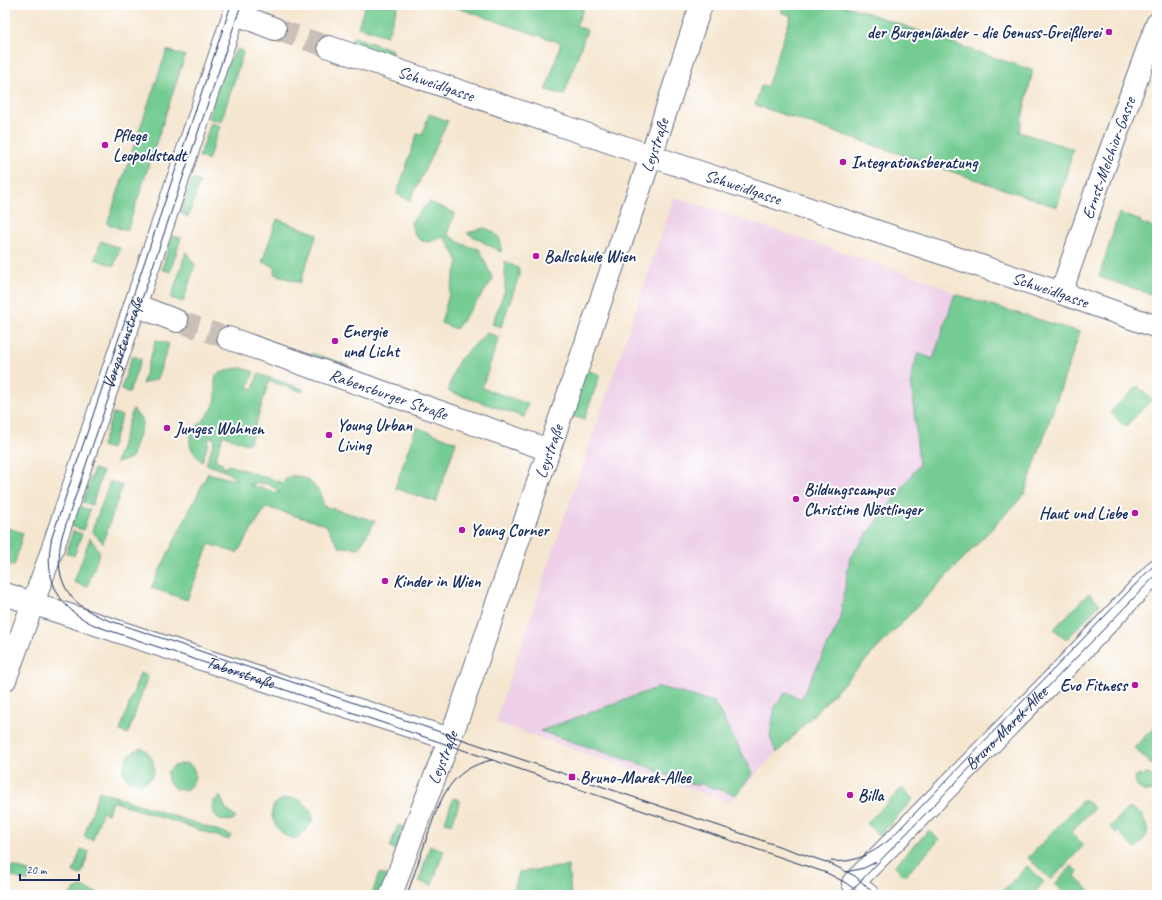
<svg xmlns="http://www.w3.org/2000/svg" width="1162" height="900" font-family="Caveat,sans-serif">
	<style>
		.built { fill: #eed0e8 }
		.green { fill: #74cc93; stroke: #487e78; fill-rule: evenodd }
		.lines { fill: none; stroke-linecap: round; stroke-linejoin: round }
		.street-tunnel { stroke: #c9c1b8; stroke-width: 22; stroke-dasharray: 22 11; stroke-linecap: butt }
		.street-casing { stroke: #676f86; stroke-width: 24 }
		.street { stroke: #fff; stroke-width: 22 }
		.tram { stroke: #1b2f5e; stroke-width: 1 }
		.poi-dot { fill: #b5179e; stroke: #fff; stroke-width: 1.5 }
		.labels { text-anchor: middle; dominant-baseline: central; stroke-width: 4; stroke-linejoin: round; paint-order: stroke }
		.poi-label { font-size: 17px; font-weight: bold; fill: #1b2f5e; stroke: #fff; text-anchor: start }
		.street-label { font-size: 17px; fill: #1b2f5e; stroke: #fff }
	</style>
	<rect width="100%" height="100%" fill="#fff"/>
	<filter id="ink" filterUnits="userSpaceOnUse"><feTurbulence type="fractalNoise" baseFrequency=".025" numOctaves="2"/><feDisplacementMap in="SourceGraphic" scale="8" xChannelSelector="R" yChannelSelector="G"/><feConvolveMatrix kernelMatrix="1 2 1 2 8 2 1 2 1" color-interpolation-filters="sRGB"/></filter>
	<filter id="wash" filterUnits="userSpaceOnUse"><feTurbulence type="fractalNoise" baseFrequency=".012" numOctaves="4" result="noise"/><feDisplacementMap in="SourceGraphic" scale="16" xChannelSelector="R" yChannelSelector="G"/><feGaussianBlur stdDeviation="0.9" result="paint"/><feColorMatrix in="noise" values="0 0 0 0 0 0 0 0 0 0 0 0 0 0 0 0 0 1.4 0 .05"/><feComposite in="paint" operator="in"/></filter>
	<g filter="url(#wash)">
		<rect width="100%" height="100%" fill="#f5e6cf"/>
		<polygon class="built" points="674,197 930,281 955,294 1080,332 1024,495 729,802 496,723 501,704"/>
		<g class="green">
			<polygon points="365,5 398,5 387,36 358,27"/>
			<polygon points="449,5 585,5 576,26 587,30 564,95 546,90 561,43"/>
			<polygon points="784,5 845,5 845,6 863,11 980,53 1032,70 1032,74 1019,132 1073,149 1057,207 755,105 761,86 767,87 791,16 781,12"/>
			<polygon points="353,37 393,50 391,60 349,46"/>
			<polygon points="237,49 242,51 243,53 221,122 208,118 222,73"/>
			<polygon points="167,50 185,56 127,231 107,224"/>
			<polygon points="429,114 448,121 410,201 397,194 417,134 422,135"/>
			<polygon points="211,123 220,126 208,160 199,157"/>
			<polygon points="192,179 200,182 188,217 180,213"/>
			<path d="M429 202 455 213 447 234C458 242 466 247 479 249L483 257 493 280 456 329 441 323 458 262 448 242 442 237C425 247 414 241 411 222Z"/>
			<polygon points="1119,213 1141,221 1140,223 1157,228 1157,296 1099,277"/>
			<polygon points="277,219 317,234 300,283 274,274 276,267 262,262"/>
			<path d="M484 228C496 231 503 239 501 252L467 233Z"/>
			<polygon points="172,236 181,238 170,272 162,269"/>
			<polygon points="101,241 120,248 114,266 95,259"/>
			<polygon points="186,252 195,265 183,302 171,298"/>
			<polygon points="505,261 519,269 519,276 501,327 492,324 505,290"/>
			<polygon points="955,294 1080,332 1024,495 777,753 773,745 770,736 775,706 786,692 801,699 839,623 850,557 919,465 911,377 918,353 933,359"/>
			<polygon points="487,333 499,337 482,388 528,404 524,417 448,391 455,368 459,360"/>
			<polygon points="156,340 169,344 157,379 142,384"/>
			<polygon points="312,353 348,365 346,370 310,359"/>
			<polygon points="132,356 141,359 129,393 121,389"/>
			<path d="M242 368 254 372 248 387 253 389 258 374 303 389V392L269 381 250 442 246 444 223 435 215 460 223 463 222 467 224 468 229 465 282 483C284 481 287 478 289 477 305 471 324 492 323 506L375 521 359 548 339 547 326 525 266 507 237 553 209 544 187 600 151 588 208 473 237 481 227 472 206 464 215 439 210 437 202 462C171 432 208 426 215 402 218 393 213 384 216 375L231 369ZM258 483C267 483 274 486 280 493L249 485Z"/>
			<polygon points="589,371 600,375 584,420 570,415 586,372"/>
			<polygon points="1138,386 1152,400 1125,427 1110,412"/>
			<polygon points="133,409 143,422 131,458 116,463"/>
			<polygon points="113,413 122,416 111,449 102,446"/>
			<polygon points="416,427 456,442 436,502 395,488"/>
			<polygon points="94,469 103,472 92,505 83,502"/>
			<polygon points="110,481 122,486 103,543 92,531"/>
			<polygon points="76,505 90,510 83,530 71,526"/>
			<polygon points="5,527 23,533 14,566 5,563"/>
			<polygon points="73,531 82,534 74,556 66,553"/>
			<polygon points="90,538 100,552 87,587 74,582"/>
			<polygon points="1089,593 1100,604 1066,640 1054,629"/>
			<polygon points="140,673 148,676 128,734 120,731"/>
			<polygon points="659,687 714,702 753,773 736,795 698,783 698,786 655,771 655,769 540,731"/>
			<polygon points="1157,724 1157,769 1134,748"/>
			<path d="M142 748C147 750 149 754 152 759 162 783 134 790 125 776 118 765 131 750 142 748Z"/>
			<path d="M186 763C200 768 196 785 185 790L175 789 168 781 167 772 174 766Z"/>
			<path d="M1140 774V776L1148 774 1157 780V791C1146 791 1141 795 1134 780V777Z"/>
			<polygon points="902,788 913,799 879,836 867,823"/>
			<polygon points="99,791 231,835 229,840 112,801 108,814 102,812 93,840 84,837"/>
			<path d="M220 796 226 809 236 818C222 828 200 808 220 796Z"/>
			<path d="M293 798C302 800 316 810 312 821 311 825 307 828 305 831 301 835 298 839 292 838 277 837 255 799 293 798Z"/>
			<polygon points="453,798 460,800 452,824 445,822"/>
			<polygon points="1084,799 1094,808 1071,832 1084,845 1051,880 1028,858"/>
			<path d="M1131 808 1141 814C1151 834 1149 834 1135 849L1118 832 1116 833 1110 827 1127 809Z"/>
			<polygon points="398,825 404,827 397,850 390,847"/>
			<polygon points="929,830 939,840 905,876 894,866"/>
			<polygon points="430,846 444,850 432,885 419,881"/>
			<polygon points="81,849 89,852 81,875 73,872"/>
			<polygon points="12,866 31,872 28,882 9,875"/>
			<polygon points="568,866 571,895 519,895 513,893 519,872"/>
			<polygon points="1027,866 1044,882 1032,895 999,895"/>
			<polygon points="1072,866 1078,872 1075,876 1094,895 1066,895 1055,884"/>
			<polygon points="379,873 388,876 381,895 372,895"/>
			<polygon points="81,887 103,895 69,895 74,890"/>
		</g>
	</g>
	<g filter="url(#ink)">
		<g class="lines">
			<g class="street-tunnel">
				<polyline points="275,29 329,47"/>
				<polyline points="177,321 228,338"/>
			</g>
			<defs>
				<g id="street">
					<polyline points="234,13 275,29"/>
					<path id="s1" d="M329 47 651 156 1061 293 1157 327"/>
					<path id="s2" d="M1061 293 1100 179 1157 24"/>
					<polyline points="135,305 177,321"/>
					<path id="s3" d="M228 338 549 450"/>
					<path id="s4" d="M5 594 283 686 450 739"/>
					<path id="s5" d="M5 680 49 559 237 5"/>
					<path id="s6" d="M391 895 416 825 459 715 549 450 651 156 701 5"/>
					<path id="s7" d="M868 895 853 883 1057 676 1157 570"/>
				</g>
			</defs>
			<use href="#street" class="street-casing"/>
			<use href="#street" class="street"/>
			<g class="tram">
				<path d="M231 5 52 537C42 579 59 611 99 627L827 873 846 883 862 895"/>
				<path d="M241 5 62 536C53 577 65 603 105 619L829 863 855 876 876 895"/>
				<path d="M831 861C852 864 872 854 889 840L1157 562"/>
				<polyline points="846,872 864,868 876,862"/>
				<path d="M407 895C414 876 420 856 427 837 440 800 449 769 492 760"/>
				<polyline points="847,895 1157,574"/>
			</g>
		</g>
	</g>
	<g class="poi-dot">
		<circle cx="1109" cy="32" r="4"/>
		<circle cx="105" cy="145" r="4"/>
		<circle cx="843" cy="162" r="4"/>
		<circle cx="536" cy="256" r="4"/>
		<circle cx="335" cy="341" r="4"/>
		<circle cx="167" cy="428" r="4"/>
		<circle cx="329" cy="435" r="4"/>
		<circle cx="796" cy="499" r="4"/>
		<circle cx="1135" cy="513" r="4"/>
		<circle cx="462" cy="530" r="4"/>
		<circle cx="385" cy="581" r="4"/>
		<circle cx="1135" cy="685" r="4"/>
		<rect x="568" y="773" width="8" height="8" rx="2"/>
		<circle cx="850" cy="795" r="4"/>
	</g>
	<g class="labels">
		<g class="poi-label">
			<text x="1101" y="32" text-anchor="end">der Burgenländer - die Genuss-Greißlerei</text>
			<text x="113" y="135">Pflege<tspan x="113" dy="20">Leopoldstadt</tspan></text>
			<text x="851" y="162">Integrationsberatung</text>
			<text x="544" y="256">Ballschule Wien</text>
			<text x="343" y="331">Energie<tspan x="343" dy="20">und Licht</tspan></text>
			<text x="337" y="425">Young Urban<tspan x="337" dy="20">Living</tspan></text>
			<text x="175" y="428">Junges Wohnen</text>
			<text x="804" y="489">Bildungscampus<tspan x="804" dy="20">Christine Nöstlinger</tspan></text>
			<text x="1127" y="513" text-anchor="end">Haut und Liebe</text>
			<text x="470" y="530">Young Corner</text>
			<text x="393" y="581">Kinder in Wien</text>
			<text x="1127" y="685" text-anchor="end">Evo Fitness</text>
			<text x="580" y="777">Bruno-Marek-Allee</text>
			<text x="858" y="795">Billa</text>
		</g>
		<g class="street-label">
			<text stroke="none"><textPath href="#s1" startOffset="113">Schweidlgasse</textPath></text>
			<text stroke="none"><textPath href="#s6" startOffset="795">Leystraße</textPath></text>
			<text stroke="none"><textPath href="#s2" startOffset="143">Ernst-Melchior-Gasse</textPath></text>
			<text stroke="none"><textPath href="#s1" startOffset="437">Schweidlgasse</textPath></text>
			<text stroke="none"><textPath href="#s1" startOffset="761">Schweidlgasse</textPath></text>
			<text stroke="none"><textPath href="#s5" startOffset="357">Vorgartenstraße</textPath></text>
			<text stroke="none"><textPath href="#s3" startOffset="170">Rabensburger Straße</textPath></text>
			<text stroke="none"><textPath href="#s6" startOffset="471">Leystraße</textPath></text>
			<text stroke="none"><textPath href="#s4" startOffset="248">Taborstraße</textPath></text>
			<text stroke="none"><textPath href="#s7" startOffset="237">Bruno-Marek-Allee</textPath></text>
			<text stroke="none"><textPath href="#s6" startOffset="147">Leystraße</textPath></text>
		</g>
	</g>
	<rect width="1162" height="900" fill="none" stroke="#fff" stroke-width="20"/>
	<path d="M20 874v6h59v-6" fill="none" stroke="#1b2f5e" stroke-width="2"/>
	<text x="26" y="874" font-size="12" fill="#1b2f5e" stroke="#ffffff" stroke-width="3" paint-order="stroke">20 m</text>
</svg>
